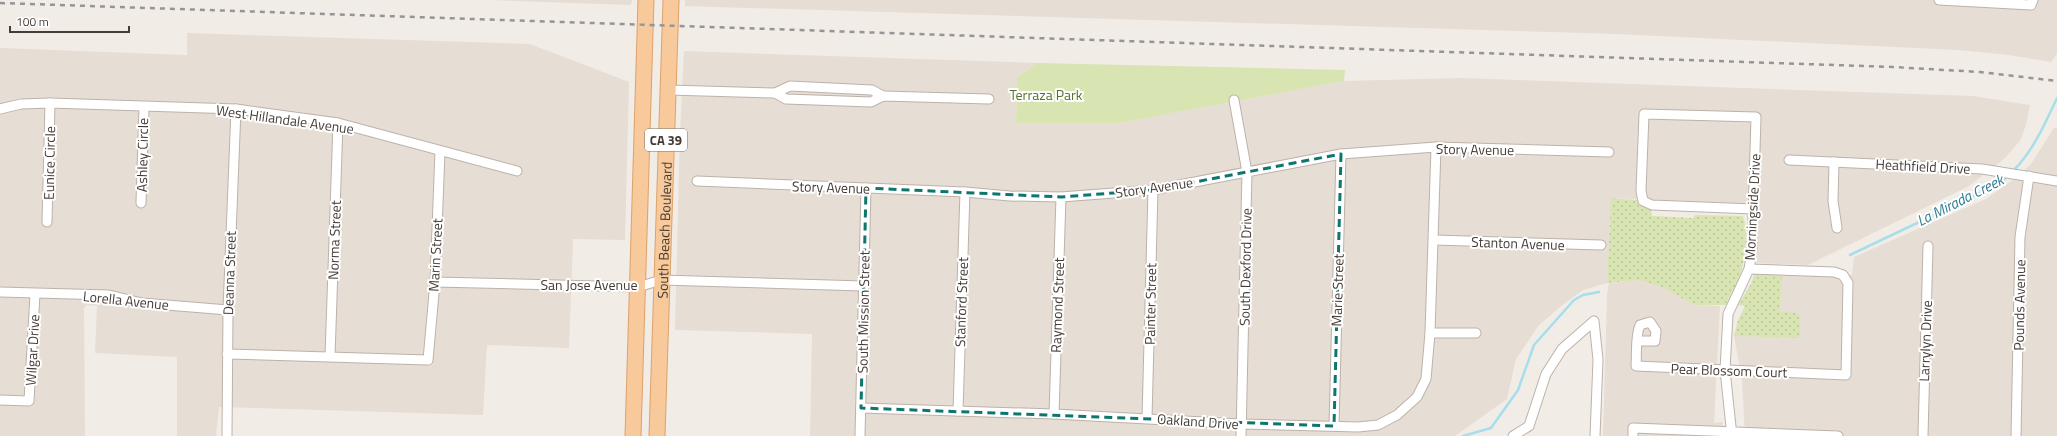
<svg xmlns="http://www.w3.org/2000/svg" width="2057" height="436" font-family="'Titillium Web',sans-serif">
	<style>
		.residential { fill: #e6ddd5 }
		.grass { fill: url(#grass-dots) }
		.green { fill: #d8e4b2 }
		.lines { fill: none; stroke-linecap: round; stroke-linejoin: round }
		.stream { stroke: #a7deeb; stroke-width: 2.5 }
		.street-casing { stroke: #bdb2aa; stroke-width: 11 }
		.primary-casing { stroke: #dca26b; stroke-width: 17 }
		.street { stroke: #fff; stroke-width: 9 }
		.primary { stroke: #f8c99a; stroke-width: 15 }
		.rail { stroke: #959595; stroke-width: 2.5; stroke-dasharray: 5 5; stroke-linecap: butt }
		.marked { fill: none; stroke: #0f766e; stroke-width: 3; stroke-dasharray: 8 5; stroke-linejoin: round }
		.labels { text-anchor: middle; dominant-baseline: central; stroke-width: 4; stroke-linejoin: round; paint-order: stroke }
		.shield { fill: #fff; stroke: #7d7672; stroke-width: 1 }
		.shield-label { font-size: 13px; font-weight: bold; fill: #453c36 }
		.park-label { font-size: 14px; fill: #56732d; stroke: #fff }
		.street-label { font-size: 14px; fill: #453c36; stroke: #fff }
		.water-label { font-size: 15px; font-style: italic; fill: #307e92; stroke: #fff }
	</style>
	<defs>
		<pattern id="grass-dots" width="8" height="8" patternUnits="userSpaceOnUse"><rect width="8" height="8" fill="#d8e4b2"/><path d="M2 2h.1M6 6h.1" fill="none" stroke="#bbc49a" stroke-width="1.8" stroke-linecap="round"/></pattern>
	</defs>
	<rect width="100%" height="100%" fill="#f2ece7"/>
	<g class="residential">
		<polygon points="490,0 632,0 631,5"/>
		<polygon points="685,0 2057,0 2057,54 2051,62 2009,55 1958,50 1616,34 685,6"/>
		<polygon points="187,33 530,44 629,82 625,240 573,239 569,348 487,345 483,415 219,407 216,436 177,436 177,357 95,353 97,306 87,305 84,308 85,436 0,436 0,48 187,55"/>
		<polygon points="684,51 1037,63 1017,77 1016,123 1119,123 1344,81 1460,78 1973,96 2030,105 2026,125 2020,141 2004,159 1969,186 1808,265 1757,263 1759,204 1611,198 1607,283 1583,290 1565,303 1539,325 1516,359 1507,399 1455,436 810,436 812,334 675,330 680,133"/>
		<polygon points="2054,128 2057,128 2057,436 1745,436 1742,380 1734,336 1799,338 1780,312 1782,275 1852,275 1854,257 1986,199 2011,181 2031,164"/>
		<polygon points="1639,280 1664,288 1694,305 1720,306 1714,423 1723,422 1723,436 1603,436 1607,294 1609,283"/>
	</g>
	<g class="grass">
		<path d="M1611 198 1638 200 1651 210 1652 216 1693 218 1695 215 1743 216C1749 234 1745 266 1737 283 1734 291 1728 298 1726 305H1694L1664 288 1639 280 1607 283Z"/>
		<polygon points="1754,273 1782,275 1780,312 1799,313 1800,338 1734,336 1738,320 1745,306 1738,305 1752,282"/>
	</g>
	<polygon class="green" points="1037,63 1345,70 1344,81 1119,123 1016,123 1017,77"/>
	<g class="lines">
		<g class="stream">
			<path d="M2013 171C2033 151 2045 124 2057 98"/>
			<polyline points="1850,255 1997,185 2008,176"/>
			<polyline points="1463,436 1491,428 1518,390 1534,345 1574,300 1583,295 1599,292"/>
		</g>
		<defs>
			<g id="street">
				<polyline points="1939,0 2031,5 2033,0"/>
				<polyline points="668,90 775,93 790,86 872,90 883,96"/>
				<polyline points="775,93 786,99 871,102 883,96 989,99"/>
				<polyline points="1234,100 1247,172 1241,436"/>
				<polyline points="0,109 21,104 50,103 236,109 338,123 517,171"/>
				<polyline points="1789,160 1982,169 2057,181"/>
				<polyline points="1834,162 1833,201 1837,228"/>
				<polyline points="697,181 965,192 1010,196 1061,197 1153,190 1341,154 1436,147 1609,152"/>
				<polyline points="141,203 144,107"/>
				<polyline points="47,222 50,103"/>
				<polyline points="1434,240 1601,245"/>
				<polyline points="435,282 638,287 661,280 863,286"/>
				<polyline points="0,292 109,295 142,303 228,310"/>
				<polyline points="1430,333 1476,333"/>
				<path d="M1637 341H1655L1656 331 1650 322 1640 325C1635 336 1637 353 1636 366L1846 375 1848 283 1843 275 1834 272 1749 269"/>
				<polyline points="227,354 428,360 435,282 440,151"/>
				<polyline points="330,356 338,123"/>
				<polyline points="0,400 29,401 35,294"/>
				<polyline points="861,408 1054,414 1241,424 1358,427 1378,425 1397,415 1417,397 1426,379 1430,333 1436,147"/>
				<polyline points="958,411 965,192"/>
				<polyline points="1054,414 1061,197"/>
				<polyline points="1147,418 1153,190"/>
				<polyline points="1334,426 1341,154"/>
				<polyline points="227,436 228,310 236,109"/>
				<polyline points="860,436 866,188"/>
				<polyline points="1513,436 1529,426 1546,374 1562,349 1594,321 1598,360 1595,436"/>
				<polyline points="1633,436 1633,428 1838,436"/>
				<polyline points="1732,436 1725,370 1728,314 1749,269 1752,251 1756,117 1644,114 1641,191 1643,201 1652,205 1753,209"/>
				<polyline points="1923,436 1928,246"/>
				<polyline points="2016,436 2020,237 2029,176"/>
			</g>
			<g id="primary">
				<polyline points="633,436 646,0"/>
				<path id="s1" d="M657 436 671 0"/>
			</g>
		</defs>
		<use href="#street" class="street-casing"/>
		<use href="#primary" class="primary-casing"/>
		<use href="#street" class="street"/>
		<use href="#primary" class="primary"/>
		<polyline class="rail" points="0,3 1893,67 1980,72 2057,81"/>
	</g>
	<path class="marked" d="M1341 154 1334 426 861 408 866 188 1061 197 1153 190Z"/>
	<g class="labels">
		<rect class="shield" x="645" y="129" width="42" height="22" rx="3"/>
		<g class="shield-label">
			<text x="666" y="140">CA 39</text>
		</g>
		<g class="park-label">
			<text x="1046" y="94">Terraza Park</text>
		</g>
		<g class="street-label">
			<text transform="translate(285 119) rotate(8)">West Hillandale Avenue</text>
			<text transform="translate(1475 149) rotate(1)">Story Avenue</text>
			<text transform="translate(142 155) rotate(-89)">Ashley Circle</text>
			<text transform="translate(49 163) rotate(-89)">Eunice Circle</text>
			<text transform="translate(1923 166) rotate(3)">Heathfield Drive</text>
			<text transform="translate(831 187) rotate(2)">Story Avenue</text>
			<text transform="translate(1154 187) rotate(-8)">Story Avenue</text>
			<text transform="translate(1752 207) rotate(-87)">Morningside Drive</text>
			<text stroke="none"><textPath href="#s1" startOffset="206">South Beach Boulevard</textPath></text>
			<text transform="translate(334 240) rotate(-88)">Norma Street</text>
			<text transform="translate(1518 243) rotate(2)">Stanton Avenue</text>
			<text transform="translate(435 255) rotate(-87)">Marin Street</text>
			<text transform="translate(1245 267) rotate(-89)">South Dexford Drive</text>
			<text transform="translate(229 273) rotate(-88)">Deanna Street</text>
			<text x="589" y="284">San Jose Avenue</text>
			<text transform="translate(1337 290) rotate(-88)">Marie Street</text>
			<text transform="translate(126 300) rotate(6)">Lorella Avenue</text>
			<text transform="translate(961 302) rotate(-88)">Stanford Street</text>
			<text transform="translate(1150 304) rotate(-89)">Painter Street</text>
			<text transform="translate(1057 305) rotate(-88)">Raymond Street</text>
			<text transform="translate(2019 305) rotate(-89)">Pounds Avenue</text>
			<text transform="translate(863 312) rotate(-89)">South Mission Street</text>
			<text transform="translate(1925 341) rotate(-88)">Larrylyn Drive</text>
			<text transform="translate(32 350) rotate(-87)">Wilgar Drive</text>
			<text transform="translate(1729 370) rotate(2)">Pear Blossom Court</text>
			<text transform="translate(1198 421) rotate(4)">Oakland Drive</text>
		</g>
		<g class="water-label">
			<text transform="translate(1960 200) rotate(-27)">La Mirada Creek</text>
		</g>
	</g>
	<path d="M10 26v6h119v-6" fill="none" stroke="#453c36" stroke-width="2"/>
	<text x="16" y="26" font-size="12" fill="#453c36" stroke="#ffffff" stroke-width="3" paint-order="stroke">100 m</text>
</svg>
